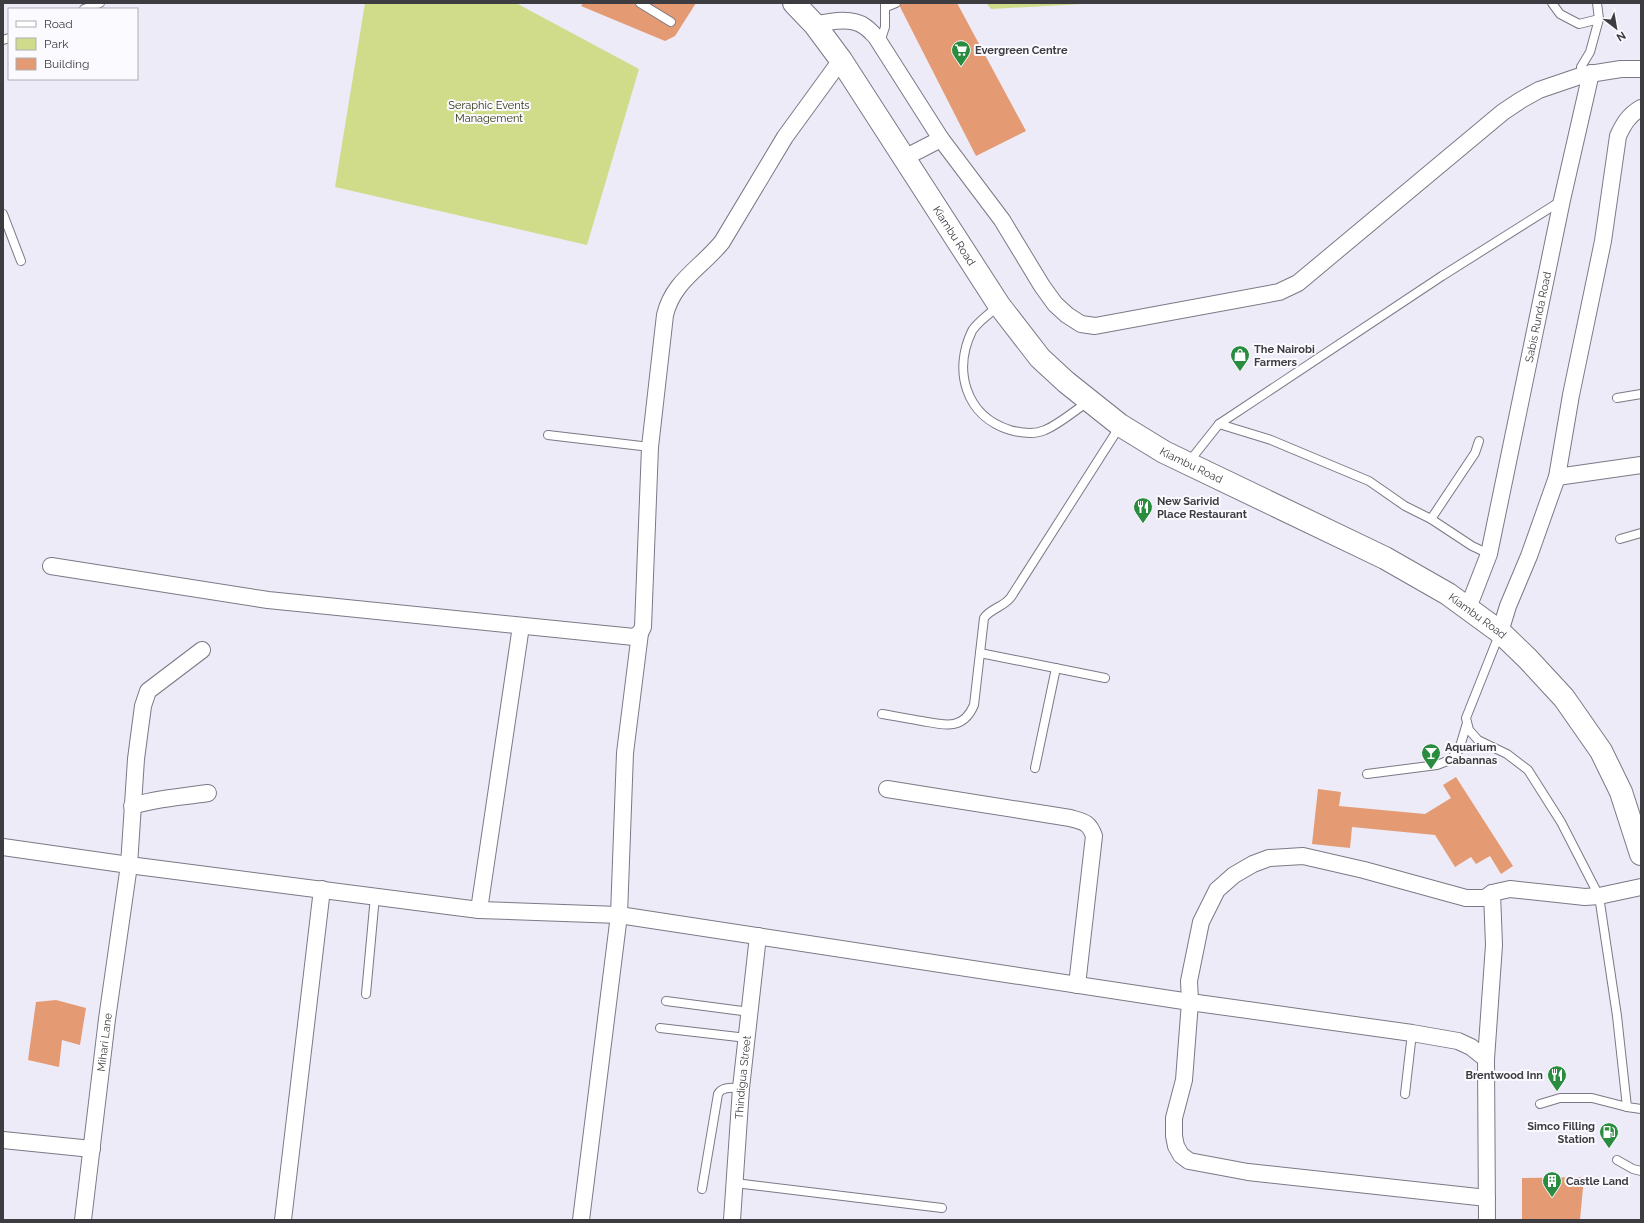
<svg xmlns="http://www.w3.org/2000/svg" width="1644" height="1223" font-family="Raleway,sans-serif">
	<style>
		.green { fill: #d1dc8b }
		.building { fill: #e49b73 }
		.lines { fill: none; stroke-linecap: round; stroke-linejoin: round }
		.lane-casing { stroke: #7b7985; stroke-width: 10 }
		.street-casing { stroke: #7b7985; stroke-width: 18 }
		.highway-casing { stroke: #7b7985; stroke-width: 24 }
		.lane { stroke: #fff; stroke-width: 8 }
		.street { stroke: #fff; stroke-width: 16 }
		.highway { stroke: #fff; stroke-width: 22 }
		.labels { text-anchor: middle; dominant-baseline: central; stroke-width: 4; stroke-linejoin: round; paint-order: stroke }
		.poi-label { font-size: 11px; font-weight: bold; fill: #3c3c41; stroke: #fafaff; text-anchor: start }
		.park-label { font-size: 11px; fill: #323613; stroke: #fafaff }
		.street-label { font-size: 11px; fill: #3c3c41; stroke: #fafaff }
	</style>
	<rect width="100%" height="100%" fill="#edebf8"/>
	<g class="green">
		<polygon points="365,3 516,3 639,69 587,245 335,187"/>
		<polygon points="986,3 1083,3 1082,4 991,9"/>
	</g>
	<g class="building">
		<polygon points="583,3 696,3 675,36 665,41 581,6"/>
		<polygon points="898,3 957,3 1026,131 976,156"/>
		<polygon points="1456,777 1513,866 1501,874 1490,856 1476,864 1471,857 1455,867 1435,835 1352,827 1350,848 1312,844 1318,789 1341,792 1339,806 1425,814 1451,798 1443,785"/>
		<polygon points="56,1000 86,1008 80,1045 62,1040 59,1067 28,1060 36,1002"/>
		<polygon points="1584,1177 1580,1220 1522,1219 1522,1178"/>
	</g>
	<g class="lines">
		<defs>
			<g id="lane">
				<polyline points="640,3 671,22"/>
				<polyline points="1552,3 1560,14 1579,24 1599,19"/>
				<polyline points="886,7 896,3"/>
				<polyline points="84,9 100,3"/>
				<polyline points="3,40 9,38"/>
				<polyline points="880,42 885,27 885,3"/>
				<polyline points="1583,75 1581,67 1590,52 1599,19 1597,3"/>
				<polyline points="3,214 21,261"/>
				<path d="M999 305C992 312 976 323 972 331 953 370 965 416 1010 430 1021 433 1034 435 1045 430 1058 425 1077 409 1089 401"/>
				<polyline points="1617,398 1641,394"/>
				<polyline points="1219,424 1271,440 1369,481 1405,506 1431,519 1472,546 1489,554"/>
				<polyline points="548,435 650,447"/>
				<polyline points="1188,463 1219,424 1442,276 1561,201"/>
				<polyline points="1431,519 1475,453 1479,441"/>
				<polyline points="1620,539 1641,533"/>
				<polyline points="1499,635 1466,718 1469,730 1478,740 1507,754 1528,770 1561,822 1599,896 1617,1016 1627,1107 1641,1109"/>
				<polyline points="980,653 1105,678"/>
				<path d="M882 714C895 716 908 719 922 721 944 725 963 731 974 705L984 618C991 608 1004 607 1011 597L1120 426"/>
				<polyline points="1035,768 1056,668"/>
				<polyline points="1367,774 1437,765 1450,760 1459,750 1467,723"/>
				<polyline points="366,994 375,896"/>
				<polyline points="666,1001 750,1012"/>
				<polyline points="660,1028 747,1038"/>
				<polyline points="1405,1094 1412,1033"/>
				<polyline points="1540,1104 1560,1098 1592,1098 1627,1107"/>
				<polyline points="1617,1160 1633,1169 1641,1171"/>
				<polyline points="735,1183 942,1208"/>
				<path d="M702 1189 718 1094C722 1086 733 1088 741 1088"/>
			</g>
			<g id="street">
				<path d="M815 25C830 21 851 17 864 26 869 29 872 33 876 37L941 139 1002 220 1042 286 1055 304 1067 315 1081 324 1095 326 1279 292 1298 283 1503 112 1521 100 1539 90 1583 75 1621 69H1641"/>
				<polyline points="904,158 941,139"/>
				<polyline points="1557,477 1641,465"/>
				<path d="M51 566 268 600 634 637 640 633 643 627 650 447 665 315C673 281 701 268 722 242L785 137 841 60"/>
				<path id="s1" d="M1468 608 1489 554 1562 200 1591 73"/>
				<path d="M1500 632 1508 606 1529 556 1557 477 1571 395 1603 241 1618 136C1624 123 1629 115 1641 108"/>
				<path d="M887 789 1070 818C1084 822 1089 822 1094 836L1077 985"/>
				<path d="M132 806C157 798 182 797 208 793"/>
				<polyline points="3,847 129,865 479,910 619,915 1190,1002 1412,1033 1458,1041 1471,1047 1486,1059 1487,1220"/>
				<polyline points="479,910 521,626"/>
				<polyline points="1486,1059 1494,945 1492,893"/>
				<polyline points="3,1140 92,1149"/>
				<polyline points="1487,1198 1248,1172 1189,1161 1181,1155 1176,1146 1174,1136 1174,1118 1184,1080 1190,1002 1189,981 1201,922 1217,890 1234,875 1253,864 1269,858 1303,856 1364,870 1466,898 1485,898 1492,893 1510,889 1585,897 1599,896 1641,887"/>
				<path id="s2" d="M83 1220 107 1019 129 865 136 759 143 706 148 691 202 650"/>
				<polyline points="283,1220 322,889"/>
				<polyline points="581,1220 619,915 625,753 640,633"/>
				<path id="s3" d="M732 1220 741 1088 758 936"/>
			</g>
			<g id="highway">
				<path id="s4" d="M794 3 815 25 841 60 999 305 1040 358 1066 382 1120 425 1164 452 1385 558 1448 594 1500 632 1527 658 1564 698 1601 751 1621 792 1641 854"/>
			</g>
		</defs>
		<use href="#lane" class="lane-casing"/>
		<use href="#street" class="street-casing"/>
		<use href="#highway" class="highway-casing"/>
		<use href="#lane" class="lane"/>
		<use href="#street" class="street"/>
		<use href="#highway" class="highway"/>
	</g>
	<defs>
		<symbol id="supermarket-pin" viewBox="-11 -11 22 30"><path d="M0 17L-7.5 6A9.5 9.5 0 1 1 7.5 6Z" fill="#2a8c3f" stroke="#fafaff"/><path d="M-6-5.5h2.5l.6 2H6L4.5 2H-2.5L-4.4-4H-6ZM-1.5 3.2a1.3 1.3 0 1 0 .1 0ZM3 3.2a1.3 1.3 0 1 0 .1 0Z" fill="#fff"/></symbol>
		<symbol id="shop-pin" viewBox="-11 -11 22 30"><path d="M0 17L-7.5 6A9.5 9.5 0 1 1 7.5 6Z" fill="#2a8c3f" stroke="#fafaff"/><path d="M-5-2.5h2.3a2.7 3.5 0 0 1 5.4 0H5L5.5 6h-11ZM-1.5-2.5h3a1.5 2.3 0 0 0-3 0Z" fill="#fff"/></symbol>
		<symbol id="restaurant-pin" viewBox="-11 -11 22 30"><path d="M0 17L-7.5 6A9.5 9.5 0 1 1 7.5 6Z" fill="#2a8c3f" stroke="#fafaff"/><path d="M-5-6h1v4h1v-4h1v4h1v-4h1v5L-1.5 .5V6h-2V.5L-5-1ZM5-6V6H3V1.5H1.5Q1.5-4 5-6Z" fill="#fff"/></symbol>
		<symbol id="bar-pin" viewBox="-11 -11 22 30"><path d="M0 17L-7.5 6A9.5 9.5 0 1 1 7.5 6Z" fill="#2a8c3f" stroke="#fafaff"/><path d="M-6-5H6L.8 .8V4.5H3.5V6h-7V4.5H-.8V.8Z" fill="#fff"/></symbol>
		<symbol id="fuel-pin" viewBox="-11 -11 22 30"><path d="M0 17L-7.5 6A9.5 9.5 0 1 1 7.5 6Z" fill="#2a8c3f" stroke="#fafaff"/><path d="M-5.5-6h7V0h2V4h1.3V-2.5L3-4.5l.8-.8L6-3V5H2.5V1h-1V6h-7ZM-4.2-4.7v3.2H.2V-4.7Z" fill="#fff"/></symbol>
		<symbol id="building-pin" viewBox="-11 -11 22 30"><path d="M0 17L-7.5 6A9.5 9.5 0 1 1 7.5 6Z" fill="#2a8c3f" stroke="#fafaff"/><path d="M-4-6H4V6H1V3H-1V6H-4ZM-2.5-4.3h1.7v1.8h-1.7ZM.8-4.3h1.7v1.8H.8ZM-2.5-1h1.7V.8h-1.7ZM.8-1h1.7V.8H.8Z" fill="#fff"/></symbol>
	</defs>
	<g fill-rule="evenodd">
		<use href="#supermarket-pin" x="950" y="39" width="22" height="30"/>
		<use href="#shop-pin" x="1229" y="344" width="22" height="30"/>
		<use href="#restaurant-pin" x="1132" y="496" width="22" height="30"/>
		<use href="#bar-pin" x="1420" y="742" width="22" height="30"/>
		<use href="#restaurant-pin" x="1546" y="1064" width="22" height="30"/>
		<use href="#fuel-pin" x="1598" y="1121" width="22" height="30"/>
		<use href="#building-pin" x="1541" y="1170" width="22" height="30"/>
	</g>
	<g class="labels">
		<g class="poi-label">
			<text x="975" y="50">Evergreen Centre</text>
			<text x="1254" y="349">The Nairobi<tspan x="1254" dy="13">Farmers</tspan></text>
			<text x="1157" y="501">New Sarivid<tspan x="1157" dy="13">Place Restaurant</tspan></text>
			<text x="1445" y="747">Aquarium<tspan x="1445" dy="13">Cabannas</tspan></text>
			<text x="1543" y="1075" text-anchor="end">Brentwood Inn</text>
			<text x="1595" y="1126" text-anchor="end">Simco Filling<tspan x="1595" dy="13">Station</tspan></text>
			<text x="1566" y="1181">Castle Land</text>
		</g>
		<g class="park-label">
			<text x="489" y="105">Seraphic Events<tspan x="489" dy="13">Management</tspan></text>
		</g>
		<g class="street-label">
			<text stroke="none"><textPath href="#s4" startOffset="283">Kiambu Road</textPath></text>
			<text stroke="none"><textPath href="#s1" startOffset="300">Sabis Runda Road</textPath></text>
			<text stroke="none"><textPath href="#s4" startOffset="619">Kiambu Road</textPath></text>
			<text stroke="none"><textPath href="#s4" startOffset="943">Kiambu Road</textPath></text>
			<text stroke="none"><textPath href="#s2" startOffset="179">Mihari Lane</textPath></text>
			<text stroke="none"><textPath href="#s3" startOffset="143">Thindigua Street</textPath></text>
		</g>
	</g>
	<rect width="1644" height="1223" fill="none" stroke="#3c3c41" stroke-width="8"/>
	<rect x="8" y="8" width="130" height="72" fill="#fafaff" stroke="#aeaeb3"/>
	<rect x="16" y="21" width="20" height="6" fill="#ffffff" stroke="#aeaeb3"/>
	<text x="44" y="28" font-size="12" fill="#3c3c41">Road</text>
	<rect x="16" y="38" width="20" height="12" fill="#d1dc8b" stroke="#aeaeb3"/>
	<text x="44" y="48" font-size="12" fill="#3c3c41">Park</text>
	<rect x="16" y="58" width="20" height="12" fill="#e49b73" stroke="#aeaeb3"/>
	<text x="44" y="68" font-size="12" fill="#3c3c41">Building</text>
	<g transform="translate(1616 28) rotate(149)" stroke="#fafaff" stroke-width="3" paint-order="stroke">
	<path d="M0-3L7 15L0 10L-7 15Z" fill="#3c3c41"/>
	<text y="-6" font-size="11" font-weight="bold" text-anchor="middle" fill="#3c3c41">N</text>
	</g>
</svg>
